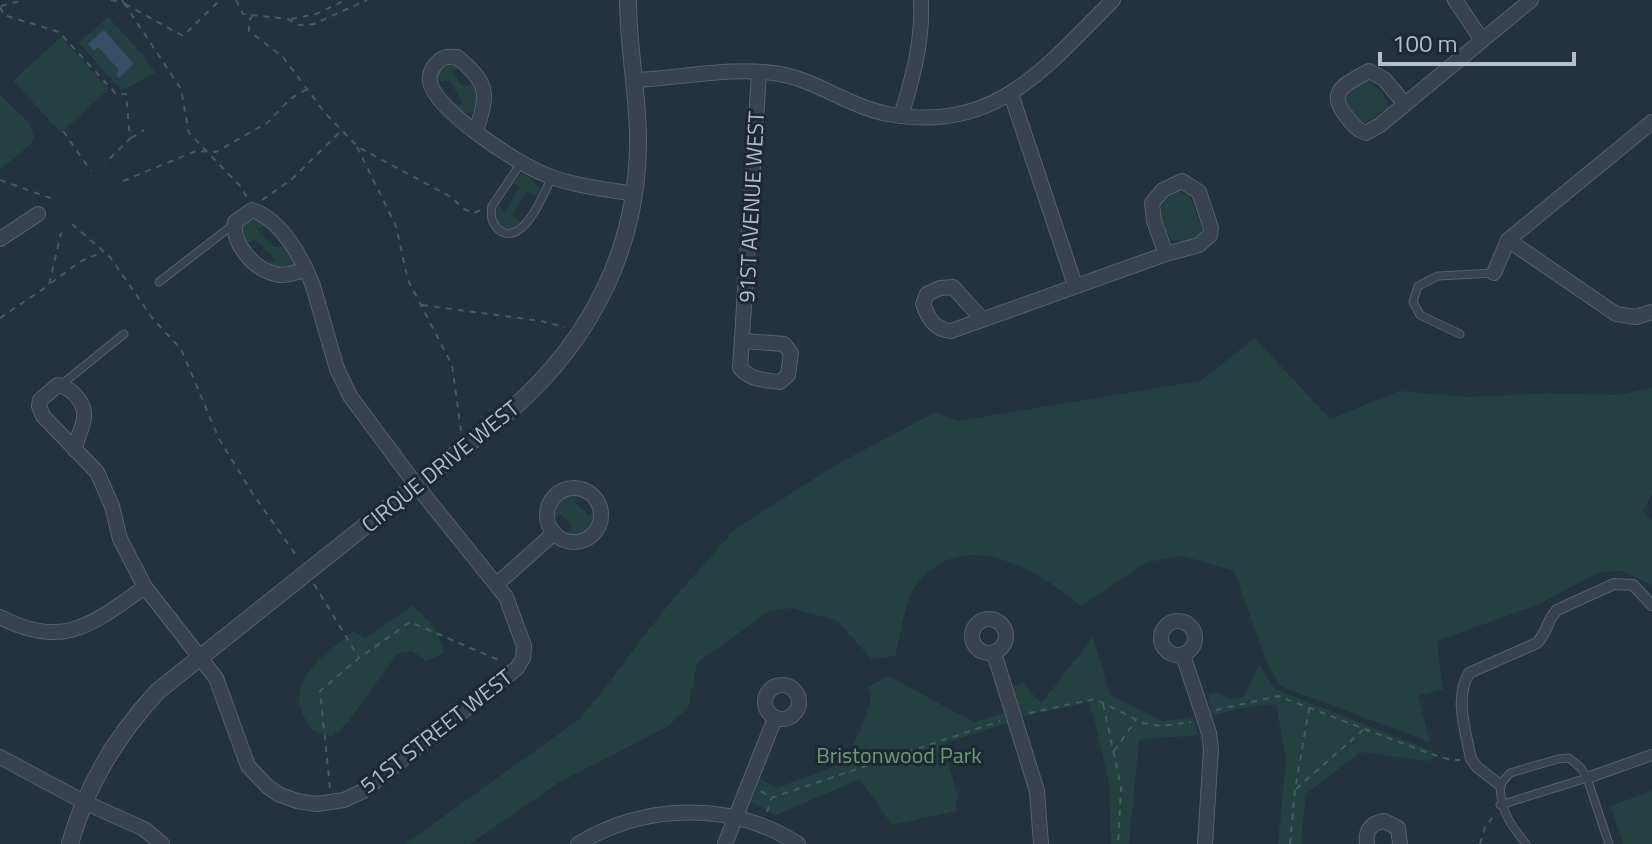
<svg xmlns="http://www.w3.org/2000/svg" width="1652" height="844" font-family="'Titillium Web',sans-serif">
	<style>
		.green { fill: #254040 }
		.water { fill: #364f67 }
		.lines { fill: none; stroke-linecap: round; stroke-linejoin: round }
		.service-casing { stroke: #55616d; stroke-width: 9 }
		.pedestrian-casing { stroke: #55616d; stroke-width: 12 }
		.minor-casing { stroke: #55616d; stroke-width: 16 }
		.tertiary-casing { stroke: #55616d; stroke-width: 18 }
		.path { stroke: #435c5d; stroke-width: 2; stroke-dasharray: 6 6; stroke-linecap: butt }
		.service { stroke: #38434f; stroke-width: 7 }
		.pedestrian { stroke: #38434f; stroke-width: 10 }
		.minor { stroke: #38434f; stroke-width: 14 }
		.tertiary { stroke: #38434f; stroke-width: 16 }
		.labels { text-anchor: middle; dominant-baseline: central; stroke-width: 6; stroke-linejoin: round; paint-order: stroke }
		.street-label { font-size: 22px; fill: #b4beca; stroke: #1c2834 }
		.park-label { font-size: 22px; fill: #6a9c71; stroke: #1c2834 }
	</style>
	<rect width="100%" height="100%" fill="#23323f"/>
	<g class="green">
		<polygon points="108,17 146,58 145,60 156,72 122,91 79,43"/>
		<polygon points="61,37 109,89 61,133 13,81"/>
		<polygon points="452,61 462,67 452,71 463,87 476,82 480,88 476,109 471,113 457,111 450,105 463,104 450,81 435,81 437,68"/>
		<path d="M1368 81C1377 86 1388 97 1388 108L1366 123 1360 121 1344 100 1345 94 1361 82Z"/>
		<polygon points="0,95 29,123 34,137 31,144 0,170"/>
		<path d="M522 173 530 177 539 188 538 198 527 191 512 216 523 223 513 229 503 228C496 221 493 216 498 206L505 211 520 187 513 183Z"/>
		<path d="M1179 192 1189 195 1202 227 1201 234 1189 243 1172 240C1158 222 1153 201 1179 192Z"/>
		<polygon points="251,217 269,224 256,229 274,247 287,245 296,259 295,265 290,270 261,265 275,260 256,240 244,244 240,225"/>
		<path d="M1255 338 1330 419 1399 391 1470 397 1549 393 1615 395 1652 388V494L1643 511 1652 520V585L1622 571 1600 572 1537 605 1437 641 1443 689 1418 696 1430 742 1280 686 1265 658 1234 571 1183 556 1147 562 1081 606C1033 567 959 522 913 590 906 600 899 642 895 656L871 659 838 621 791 608 768 612 697 663 688 708 667 727 558 783 470 844H405L581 718 669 604 735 529 839 463 936 412 957 421 1200 381Z"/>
		<path d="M571 493H579L575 502 588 515 595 512 596 515C594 532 581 539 565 535L572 527 561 514 552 519C552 505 558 497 571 493Z"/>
		<path d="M412 606C429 619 439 631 444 653L426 661 412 651 397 654 348 722 332 737 312 730C308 723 302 715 300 707 294 673 331 649 354 631L365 638Z"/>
		<polygon points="1093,637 1110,695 1163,721 1193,717 1198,735 1139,740 1129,844 1111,844 1109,782 1090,702 1021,717 1013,687 1023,682 1041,704"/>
		<polygon points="1259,664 1275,689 1432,751 1435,757 1428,761 1360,752 1306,794 1301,844 1278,844 1286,760 1276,704 1238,709 1212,716 1207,695 1215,692 1230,699 1243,697"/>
		<polygon points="888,676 974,722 1004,713 1007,723 943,744 957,794 956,811 892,825 860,779 776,815 751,802 760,778 777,788 843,763 860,731 871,700 868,687"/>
		<polygon points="1652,791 1652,844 1623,844 1611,806"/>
	</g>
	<polygon class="water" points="104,30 134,64 119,78 116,74 119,70 98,47 94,51 88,44"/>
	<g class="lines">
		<defs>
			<g id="service">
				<path d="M521 163 492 206C490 215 491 223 499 230 523 248 544 193 552 177"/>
				<polyline points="159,282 234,224"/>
				<polyline points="1460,334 1420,315 1413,302 1418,286 1438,276 1494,273"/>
				<polyline points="62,384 124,334"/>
				<polyline points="1500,805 1587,778"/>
				<path d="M1526 844C1510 824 1501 812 1500 785L1510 773 1558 759 1569 758 1581 768 1587 778 1609 844"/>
			</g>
			<g id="pedestrian">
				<polyline points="1587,778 1652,755"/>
				<path d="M1500 785 1477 767 1471 759C1466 732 1454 699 1469 673L1537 643C1547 633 1547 620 1557 610L1614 584 1633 585 1652 605"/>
			</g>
			<g id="minor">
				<polyline points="1455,0 1482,40"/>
				<path d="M635 80C682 78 733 66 780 74 818 81 850 107 888 114 995 134 1045 68 1113 0"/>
				<polyline points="1011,94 1075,285"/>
				<path d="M1405 104 1384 79 1369 71C1346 84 1325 91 1347 117 1353 125 1357 130 1366 133L1380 125 1531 0"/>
				<path d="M901 116C913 77 923 41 921 0"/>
				<path d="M476 131C488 94 490 84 457 57 447 56 441 57 435 65 431 70 429 76 430 82 435 110 518 164 544 174 572 186 605 189 635 194"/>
				<polyline points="0,239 38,214"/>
				<polyline points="1508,240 1616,314 1636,317 1652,312"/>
				<polyline points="1494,273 1508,240 1652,122"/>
				<path d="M982 319 953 287 940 288 927 294 923 304C928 318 935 330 951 331L1166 254 1199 245 1210 235 1211 228 1199 192 1182 181 1163 190 1152 203 1154 221 1166 254"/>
				<path d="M743 341 784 344 791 353 788 375 780 382C764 380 751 380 740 368L759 73"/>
				<path d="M75 450C76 438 83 429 84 418 86 403 72 388 58 385L40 400 39 406 43 416 97 472 112 506 120 539 145 587 216 678 248 766 267 786 278 794 297 801 317 804 344 800 363 791 517 668 523 658 524 646 506 597 416 485 350 396 337 369 313 286C302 258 282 220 252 210L235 222C232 244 254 269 275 274 285 277 297 272 306 269"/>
				<circle cx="574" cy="515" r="27"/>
				<polyline points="497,584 554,533"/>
				<path d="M0 617C64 650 92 624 145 587"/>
				<circle cx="989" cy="636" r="17"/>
				<circle cx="1178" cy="638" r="17"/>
				<polyline points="994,653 1037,791 1041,844"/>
				<polyline points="1183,655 1209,733 1211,749 1205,844"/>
				<circle cx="782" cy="702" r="17"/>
				<polyline points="0,757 84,802 144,829 162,844"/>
				<path d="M578 844C645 803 732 801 798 844"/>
				<polyline points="725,844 775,718"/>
				<path d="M1367 844C1365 831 1371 823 1384 821L1398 828 1400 844"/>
			</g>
			<path id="tertiary" d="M70 844C86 786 117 735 158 691L512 409C593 338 640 243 638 134 637 89 628 45 628 0"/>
		</defs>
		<use href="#service" class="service-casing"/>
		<use href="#pedestrian" class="pedestrian-casing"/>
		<use href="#minor" class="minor-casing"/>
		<use href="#tertiary" class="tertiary-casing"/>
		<g class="path">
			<polyline points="111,0 124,3 122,0"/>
			<polyline points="236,0 243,14 288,19 299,25 314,24 367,0"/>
			<polyline points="124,3 181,89 189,133 242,188 247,198"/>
			<polyline points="125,4 183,36 220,0"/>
			<polyline points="1,6 24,0"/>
			<polyline points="0,7 4,15 59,32 116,94 126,94 130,139 105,163"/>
			<polyline points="253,15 249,21 249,31 283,57 325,113 358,147 451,197 464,209 474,213 481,210"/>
			<polyline points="291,19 316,14 346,0"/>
			<polyline points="63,131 91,171"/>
			<polyline points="131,138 144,130"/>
			<polyline points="357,147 396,226 408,280 452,365 461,431"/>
			<polyline points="0,180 56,200"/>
			<polyline points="123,181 196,151 216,152 267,123 290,99 307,89"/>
			<polyline points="262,200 291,180 341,131"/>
			<polyline points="72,224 110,257 153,319 181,349 219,439 253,494 298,558"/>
			<polyline points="51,283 81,261 103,252"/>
			<polyline points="422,305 541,321 565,327"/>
			<polyline points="0,318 49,285 61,233"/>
			<polyline points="314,584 359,658"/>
			<polyline points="1103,704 1121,787 1118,844"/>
			<polyline points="1216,710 1278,696 1428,753 1451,760 1460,760"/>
			<polyline points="1029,713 1095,699 1143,723 1161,726 1191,722"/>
			<polyline points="1114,751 1136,720"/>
			<polyline points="330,788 320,691 359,658 410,622 501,661"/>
			<polyline points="1296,789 1363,730"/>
			<polyline points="761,791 771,798 1000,721"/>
			<polyline points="767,812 771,799"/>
			<polyline points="1290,844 1295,790 1309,709"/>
			<polyline points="1480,844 1485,827 1492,818"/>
		</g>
		<use href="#service" class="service"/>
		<use href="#pedestrian" class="pedestrian"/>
		<use href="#minor" class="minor"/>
		<use href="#tertiary" class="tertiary"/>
	</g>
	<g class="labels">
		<g class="street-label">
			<text transform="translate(751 207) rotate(-87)">91ST AVENUE WEST</text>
			<text transform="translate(440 466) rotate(-39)">CIRQUE DRIVE WEST</text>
			<text transform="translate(436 731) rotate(-38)">51ST STREET WEST</text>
		</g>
		<g class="park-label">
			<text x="899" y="755">Bristonwood Park</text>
		</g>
	</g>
	<path d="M1380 52v12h194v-12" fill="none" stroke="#b4beca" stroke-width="4"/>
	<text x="1392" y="52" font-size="24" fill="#b4beca" stroke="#1c2834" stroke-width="6" paint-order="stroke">100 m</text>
</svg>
